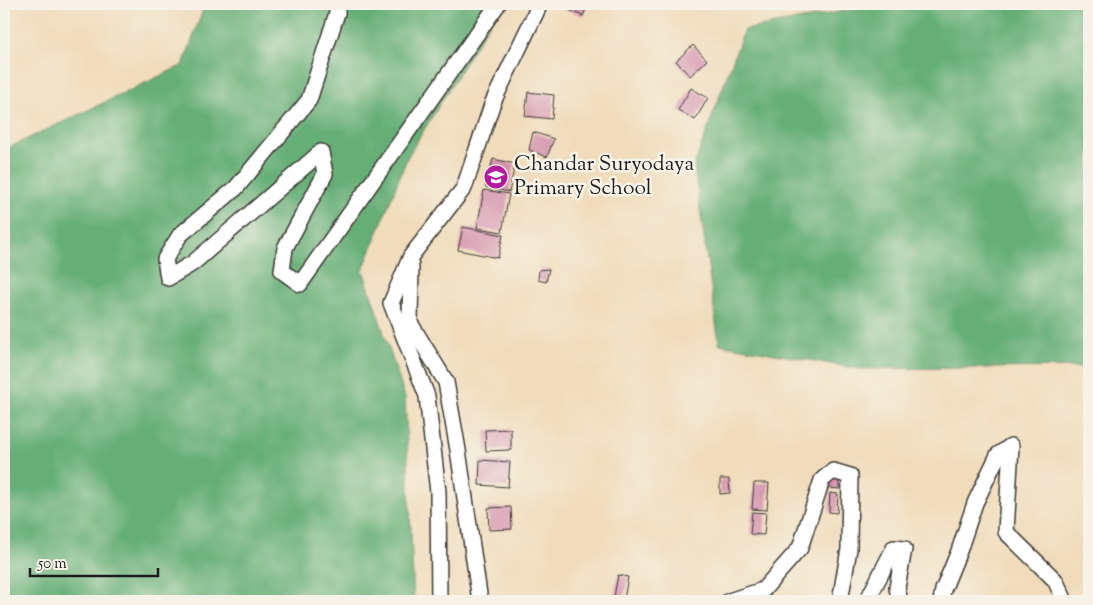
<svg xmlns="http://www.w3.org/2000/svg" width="1093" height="605" font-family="'Sorts Mill Goudy',serif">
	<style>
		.forest { fill: #65ae76; stroke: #406549 }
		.building { fill: #d694ae }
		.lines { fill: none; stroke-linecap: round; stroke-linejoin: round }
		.minor-casing { stroke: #3c3934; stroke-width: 18 }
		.minor { stroke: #fff; stroke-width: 15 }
		.labels { text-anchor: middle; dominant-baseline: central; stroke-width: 5; stroke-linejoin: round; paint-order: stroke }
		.poi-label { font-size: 21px; fill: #1c1c1c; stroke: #f7f3e8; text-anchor: start }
	</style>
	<rect width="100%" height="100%" fill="#f7f3e8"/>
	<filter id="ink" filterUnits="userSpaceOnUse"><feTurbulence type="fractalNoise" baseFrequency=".02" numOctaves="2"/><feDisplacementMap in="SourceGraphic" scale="10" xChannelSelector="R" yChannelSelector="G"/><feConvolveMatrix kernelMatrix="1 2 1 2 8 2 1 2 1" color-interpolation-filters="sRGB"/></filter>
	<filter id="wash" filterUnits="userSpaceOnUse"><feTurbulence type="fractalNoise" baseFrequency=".0096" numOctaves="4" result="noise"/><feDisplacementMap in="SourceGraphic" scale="20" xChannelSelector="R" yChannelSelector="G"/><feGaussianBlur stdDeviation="1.12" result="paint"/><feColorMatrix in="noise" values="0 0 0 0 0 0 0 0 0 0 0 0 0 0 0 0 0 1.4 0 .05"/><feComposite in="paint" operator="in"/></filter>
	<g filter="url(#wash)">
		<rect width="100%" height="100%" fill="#f0dbba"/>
		<g class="forest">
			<polygon points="205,4 501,4 408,156 363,270 405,397 414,601 4,601 4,150 183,65"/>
			<polygon points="882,4 1089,4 1089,367 859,369 719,344 694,166 744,30"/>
		</g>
		<g id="blocks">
			<g class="building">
				<polygon points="560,4 588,4 583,16 559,6"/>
				<polygon points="693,45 707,60 690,76 676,61"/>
				<polygon points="691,88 708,98 695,120 678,110"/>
				<polygon points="528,92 554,95 552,119 525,116"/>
				<polygon points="533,132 554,139 547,157 529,150"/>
				<polygon points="493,159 515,164 509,192 486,187"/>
				<polygon points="484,190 509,194 502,232 477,228"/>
				<polygon points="463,227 503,235 498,258 458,250"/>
				<polygon points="549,269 546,282 538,280 539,270"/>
				<polygon points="511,429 511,450 486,451 485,430"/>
				<polygon points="480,460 510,462 508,487 479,485"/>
				<polygon points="830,476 839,476 839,489 830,488"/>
				<polygon points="720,479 729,479 730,493 720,494"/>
				<polygon points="754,483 769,483 767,510 752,509"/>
				<polygon points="830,493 838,494 837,513 829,512"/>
				<polygon points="511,507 512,529 489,530 488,508"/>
				<polygon points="752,512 766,513 764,535 750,534"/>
				<polygon points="618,575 628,577 624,599 614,597"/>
			</g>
		</g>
	</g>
	<g filter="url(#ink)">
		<use href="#blocks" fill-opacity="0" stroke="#3c3934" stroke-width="1"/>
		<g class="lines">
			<defs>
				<g id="minor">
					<polyline points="337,4 337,13 309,100 236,188 180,235 165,259 168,278 193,263 321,152 325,174 285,248 282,271 300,284 498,4"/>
					<polyline points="411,265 410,323 446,382 458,450 480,601"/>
					<polyline points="439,601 438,492 427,396 391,303 411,256 464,188 493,102 540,4"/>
					<polyline points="729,601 763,590 800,548 822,480 833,471 850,476 849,549 840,601"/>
					<polyline points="867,601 894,548 904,549 897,588 900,601"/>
					<polyline points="941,601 943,590 959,551 975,503 998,455 1011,446 1006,532 1055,580 1065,601"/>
				</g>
			</defs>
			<use href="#minor" class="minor-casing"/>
			<use href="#minor" class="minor"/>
		</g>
	</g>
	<defs>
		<symbol id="school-disc" viewBox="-11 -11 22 22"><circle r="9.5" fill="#b5179e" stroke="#f7f3e8"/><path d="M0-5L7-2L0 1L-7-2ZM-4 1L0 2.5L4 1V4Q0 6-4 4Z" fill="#fff"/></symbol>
	</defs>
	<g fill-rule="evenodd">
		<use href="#school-disc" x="482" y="163" width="28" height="28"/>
	</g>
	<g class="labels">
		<g class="poi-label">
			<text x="514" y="165">Chandar Suryodaya<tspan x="514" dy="24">Primary School</tspan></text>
		</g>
	</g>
	<rect width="1093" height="605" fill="none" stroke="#f7f3e8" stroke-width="20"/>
	<path d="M30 568v8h128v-8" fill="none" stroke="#1c1c1c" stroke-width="2.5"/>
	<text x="38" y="568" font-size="15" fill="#1c1c1c" stroke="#f7f3e8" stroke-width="4" paint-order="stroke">50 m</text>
</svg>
